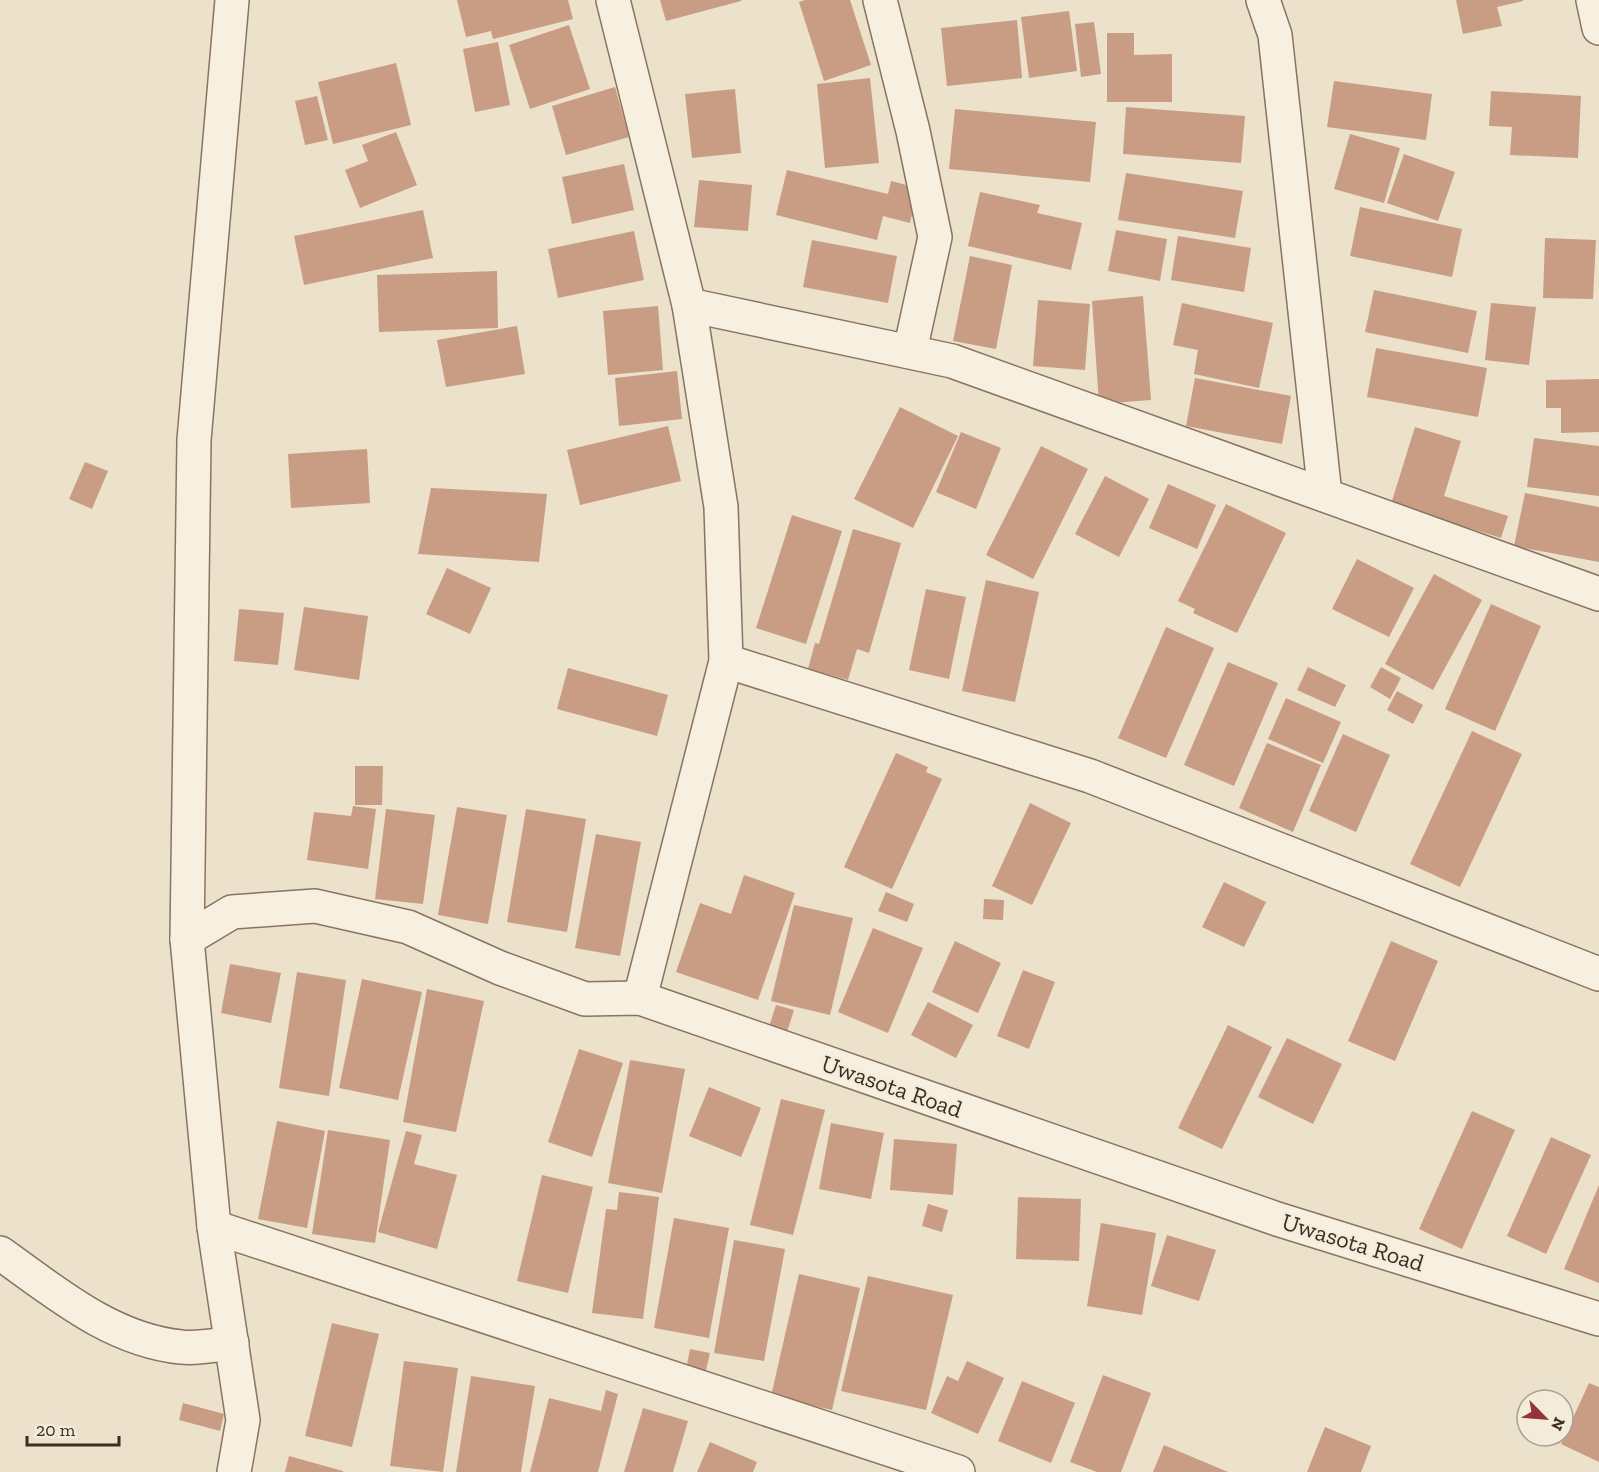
<svg xmlns="http://www.w3.org/2000/svg" width="1599" height="1472" font-family="'Zilla Slab',serif">
	<style>
		.building { fill: #c89d84 }
		.lines { fill: none; stroke-linecap: round; stroke-linejoin: round }
		.minor-casing { stroke: #897460; stroke-width: 36 }
		.minor { stroke: #f7efdf; stroke-width: 33 }
		.labels { text-anchor: middle; dominant-baseline: central; stroke-width: 4.5; stroke-linejoin: round; paint-order: stroke }
		.street-label { font-size: 24px; fill: #3a2d23; stroke: #f4ecdb }
	</style>
	<rect width="100%" height="100%" fill="#ece1cb"/>
	<g class="building">
		<polygon points="457,0 568,0 573,19 493,39 491,31 466,37"/>
		<polygon points="660,0 741,0 741,1 666,21"/>
		<polygon points="805,0 850,0 871,65 824,81 799,2"/>
		<polygon points="1456,0 1523,0 1523,1 1497,7 1502,26 1463,34"/>
		<polygon points="1069,11 1077,71 1029,78 1021,17"/>
		<polygon points="1017,20 1022,78 947,86 941,28"/>
		<polygon points="1094,22 1101,74 1081,77 1075,24"/>
		<polygon points="569,25 590,89 530,109 509,45"/>
		<polygon points="1107,33 1134,33 1134,55 1172,54 1172,102 1107,102"/>
		<polygon points="498,42 510,105 475,112 463,49"/>
		<polygon points="396,63 411,125 333,144 318,82"/>
		<polygon points="870,78 879,163 825,168 817,84"/>
		<polygon points="1334,81 1432,94 1426,140 1327,127"/>
		<polygon points="615,87 629,137 566,155 552,106"/>
		<polygon points="735,89 741,153 692,158 685,94"/>
		<polygon points="1491,91 1581,96 1578,158 1510,155 1512,127 1489,126"/>
		<polygon points="317,96 328,140 305,145 295,101"/>
		<polygon points="1126,107 1245,116 1241,163 1123,154"/>
		<polygon points="955,109 1096,122 1090,182 949,169"/>
		<polygon points="396,132 417,185 360,208 345,170 368,161 362,145"/>
		<polygon points="1350,134 1400,148 1384,203 1334,189"/>
		<polygon points="1404,154 1455,172 1438,221 1387,203"/>
		<polygon points="624,164 634,210 572,224 562,177"/>
		<polygon points="787,170 888,194 891,181 918,188 910,223 883,216 877,240 776,215"/>
		<polygon points="1126,173 1243,191 1235,238 1118,220"/>
		<polygon points="699,180 752,185 748,231 694,227"/>
		<polygon points="980,192 1040,205 1037,213 1082,223 1071,270 968,246"/>
		<polygon points="1360,207 1462,229 1452,277 1350,256"/>
		<polygon points="423,210 433,258 304,285 294,236"/>
		<polygon points="1116,230 1167,239 1160,281 1108,271"/>
		<polygon points="634,231 644,280 558,298 548,249"/>
		<polygon points="1178,236 1251,248 1244,292 1171,280"/>
		<polygon points="1545,238 1596,240 1593,299 1543,298"/>
		<polygon points="812,240 897,256 888,303 803,287"/>
		<polygon points="970,256 1012,265 996,349 953,341"/>
		<polygon points="497,271 498,328 379,332 377,275"/>
		<polygon points="1374,290 1477,311 1468,353 1365,332"/>
		<polygon points="1143,296 1151,400 1099,404 1092,301"/>
		<polygon points="1038,300 1090,304 1085,370 1033,366"/>
		<polygon points="1182,303 1273,323 1259,388 1194,374 1198,350 1173,345"/>
		<polygon points="1491,303 1536,307 1529,365 1485,360"/>
		<polygon points="658,306 663,370 608,375 603,311"/>
		<polygon points="517,326 525,374 446,387 437,340"/>
		<polygon points="1376,348 1487,368 1478,417 1367,397"/>
		<polygon points="677,371 682,419 619,426 615,378"/>
		<polygon points="1195,378 1291,396 1282,444 1186,426"/>
		<polygon points="1599,379 1599,432 1561,433 1561,408 1546,408 1546,380"/>
		<polygon points="900,407 958,436 913,528 854,499"/>
		<polygon points="668,426 681,481 580,505 567,450"/>
		<polygon points="1415,427 1461,441 1444,496 1508,516 1501,538 1391,504"/>
		<polygon points="961,432 1001,448 976,509 936,492"/>
		<polygon points="1534,438 1599,446 1599,496 1527,487"/>
		<polygon points="1041,446 1088,469 1033,579 986,555"/>
		<polygon points="367,449 370,503 291,508 288,454"/>
		<polygon points="85,462 108,471 92,509 69,499"/>
		<polygon points="1105,476 1149,499 1119,557 1075,534"/>
		<polygon points="1168,484 1216,505 1197,549 1149,528"/>
		<polygon points="431,488 547,494 539,562 418,554"/>
		<polygon points="1525,493 1599,507 1599,562 1514,546"/>
		<polygon points="1226,504 1286,533 1237,633 1193,613 1195,609 1178,601"/>
		<polygon points="792,515 842,531 806,644 756,628"/>
		<polygon points="853,529 901,543 869,653 857,649 848,680 808,669 815,643 819,644"/>
		<polygon points="1357,559 1414,588 1389,637 1332,609"/>
		<polygon points="447,568 491,588 470,634 426,614"/>
		<polygon points="1434,574 1482,600 1433,690 1385,664"/>
		<polygon points="986,580 1039,592 1015,702 962,691"/>
		<polygon points="926,589 966,597 949,679 909,670"/>
		<polygon points="1491,604 1541,626 1495,731 1445,709"/>
		<polygon points="304,607 368,616 359,680 294,670"/>
		<polygon points="239,609 284,613 278,665 234,661"/>
		<polygon points="1166,627 1214,648 1166,758 1118,738"/>
		<polygon points="1228,662 1278,683 1234,786 1184,765"/>
		<polygon points="1308,667 1346,685 1335,707 1297,690"/>
		<polygon points="1381,667 1401,678 1390,699 1370,687"/>
		<polygon points="568,668 668,695 657,736 557,709"/>
		<polygon points="1397,691 1423,705 1413,724 1387,710"/>
		<polygon points="1286,698 1341,722 1323,763 1268,739"/>
		<polygon points="1472,731 1522,754 1460,887 1410,864"/>
		<polygon points="1343,734 1390,755 1356,832 1309,811"/>
		<polygon points="1267,743 1321,765 1293,832 1239,808"/>
		<polygon points="896,753 928,767 926,772 942,779 892,889 844,867"/>
		<polygon points="355,766 383,766 382,805 355,805"/>
		<polygon points="1030,803 1071,823 1032,905 992,886"/>
		<polygon points="353,806 376,809 368,869 307,860 314,812 351,816"/>
		<polygon points="457,807 507,815 488,924 438,915"/>
		<polygon points="386,809 435,815 423,904 375,899"/>
		<polygon points="526,809 586,819 567,932 507,922"/>
		<polygon points="596,834 641,842 620,956 575,948"/>
		<polygon points="744,875 795,893 758,1000 676,972 700,903 731,914"/>
		<polygon points="1224,882 1266,902 1244,947 1202,927"/>
		<polygon points="886,892 914,904 907,922 878,911"/>
		<polygon points="984,899 1004,900 1003,920 983,919"/>
		<polygon points="794,905 853,918 830,1015 771,1001"/>
		<polygon points="873,928 923,948 888,1033 838,1012"/>
		<polygon points="955,941 1001,963 978,1013 932,992"/>
		<polygon points="1391,941 1438,961 1395,1061 1348,1041"/>
		<polygon points="230,964 281,973 271,1023 221,1013"/>
		<polygon points="1023,970 1055,982 1029,1049 997,1036"/>
		<polygon points="297,972 346,980 329,1096 279,1088"/>
		<polygon points="362,979 422,992 398,1100 339,1088"/>
		<polygon points="427,989 484,1001 456,1132 403,1122"/>
		<polygon points="928,1002 973,1025 956,1058 911,1035"/>
		<polygon points="776,1005 794,1010 787,1032 769,1027"/>
		<polygon points="1228,1025 1272,1047 1222,1149 1178,1128"/>
		<polygon points="1287,1038 1342,1064 1313,1124 1258,1097"/>
		<polygon points="579,1049 623,1063 592,1157 548,1142"/>
		<polygon points="630,1060 685,1069 662,1193 608,1183"/>
		<polygon points="709,1087 761,1108 741,1157 689,1136"/>
		<polygon points="781,1099 825,1110 793,1235 750,1225"/>
		<polygon points="1472,1111 1515,1130 1462,1249 1419,1229"/>
		<polygon points="277,1121 325,1131 307,1228 258,1219"/>
		<polygon points="831,1123 884,1133 871,1199 819,1189"/>
		<polygon points="328,1130 390,1140 375,1243 312,1234"/>
		<polygon points="406,1131 422,1135 414,1164 457,1175 437,1249 378,1232"/>
		<polygon points="1551,1137 1591,1155 1546,1254 1507,1236"/>
		<polygon points="894,1139 957,1144 953,1195 890,1190"/>
		<polygon points="542,1175 593,1187 568,1293 517,1281"/>
		<polygon points="1599,1185 1599,1283 1564,1269"/>
		<polygon points="619,1192 659,1197 643,1319 592,1313 606,1209 617,1210"/>
		<polygon points="1018,1197 1081,1199 1079,1261 1016,1259"/>
		<polygon points="928,1204 948,1210 942,1232 922,1226"/>
		<polygon points="674,1218 729,1228 709,1338 654,1328"/>
		<polygon points="1101,1223 1156,1233 1142,1315 1087,1306"/>
		<polygon points="1167,1235 1216,1250 1199,1301 1151,1286"/>
		<polygon points="734,1240 785,1249 764,1361 714,1353"/>
		<polygon points="799,1274 860,1288 832,1410 771,1396"/>
		<polygon points="868,1276 953,1295 926,1410 841,1391"/>
		<polygon points="332,1323 379,1334 352,1447 305,1436"/>
		<polygon points="690,1349 710,1353 704,1379 685,1375"/>
		<polygon points="404,1361 458,1368 443,1472 390,1466"/>
		<polygon points="967,1361 1004,1378 978,1434 931,1413 947,1376 958,1381"/>
		<polygon points="1103,1375 1151,1393 1121,1472 1097,1472 1070,1462"/>
		<polygon points="471,1376 535,1386 521,1472 456,1472"/>
		<polygon points="1022,1381 1075,1403 1051,1463 998,1441"/>
		<polygon points="1589,1383 1599,1387 1599,1462 1561,1444"/>
		<polygon points="606,1390 618,1394 598,1472 530,1472 549,1398 601,1411"/>
		<polygon points="183,1403 224,1414 220,1431 179,1420"/>
		<polygon points="643,1408 688,1421 673,1472 624,1472"/>
		<polygon points="1325,1427 1371,1446 1361,1472 1307,1472"/>
		<polygon points="710,1442 757,1462 753,1472 697,1472"/>
		<polygon points="1164,1445 1228,1472 1153,1472"/>
		<polygon points="289,1456 343,1471 343,1472 285,1472"/>
	</g>
	<g class="lines">
		<defs>
			<g id="minor">
				<polyline points="232,0 194,440 187,939 214,1227 243,1420 234,1472"/>
				<polyline points="613,0 689,305 721,507 726,661 640,998"/>
				<polyline points="880,0 913,131 935,237 910,351"/>
				<polyline points="1263,0 1275,35 1325,495"/>
				<polyline points="1593,0 1599,28"/>
				<polyline points="689,305 952,361 1599,594"/>
				<polyline points="726,661 1090,776 1599,974"/>
				<polyline points="187,939 232,912 315,906 408,927 500,968 585,999 640,998 1277,1219 1599,1319"/>
				<polyline points="214,1227 958,1472"/>
				<path d="M0 1253C55 1292 111 1340 181 1347 197 1349 216 1345 232 1343"/>
			</g>
		</defs>
		<use href="#minor" class="minor-casing"/>
		<use href="#minor" class="minor"/>
	</g>
	<g class="labels">
		<g class="street-label">
			<text transform="translate(892 1086) rotate(19)">Uwasota Road</text>
			<text transform="translate(1353 1242) rotate(17)">Uwasota Road</text>
		</g>
	</g>
	<g transform="translate(1545 1418) rotate(115)"><circle r="28" fill="#f4ecdb" stroke="#aaa091" stroke-width="1.5"/>
	<path d="M0-4.5L10 22L0 15L-10 22Z" fill="#943439"/>
	<text y="-9" font-size="16" font-weight="bold" text-anchor="middle" fill="#3a2d23">N</text>
	</g>
	<path d="M27 1436v9h92v-9" fill="none" stroke="#3a2d23" stroke-width="3"/>
	<text x="36" y="1436" font-size="18" fill="#3a2d23" stroke="#f4ecdb" stroke-width="4.5" paint-order="stroke">20 m</text>
</svg>
